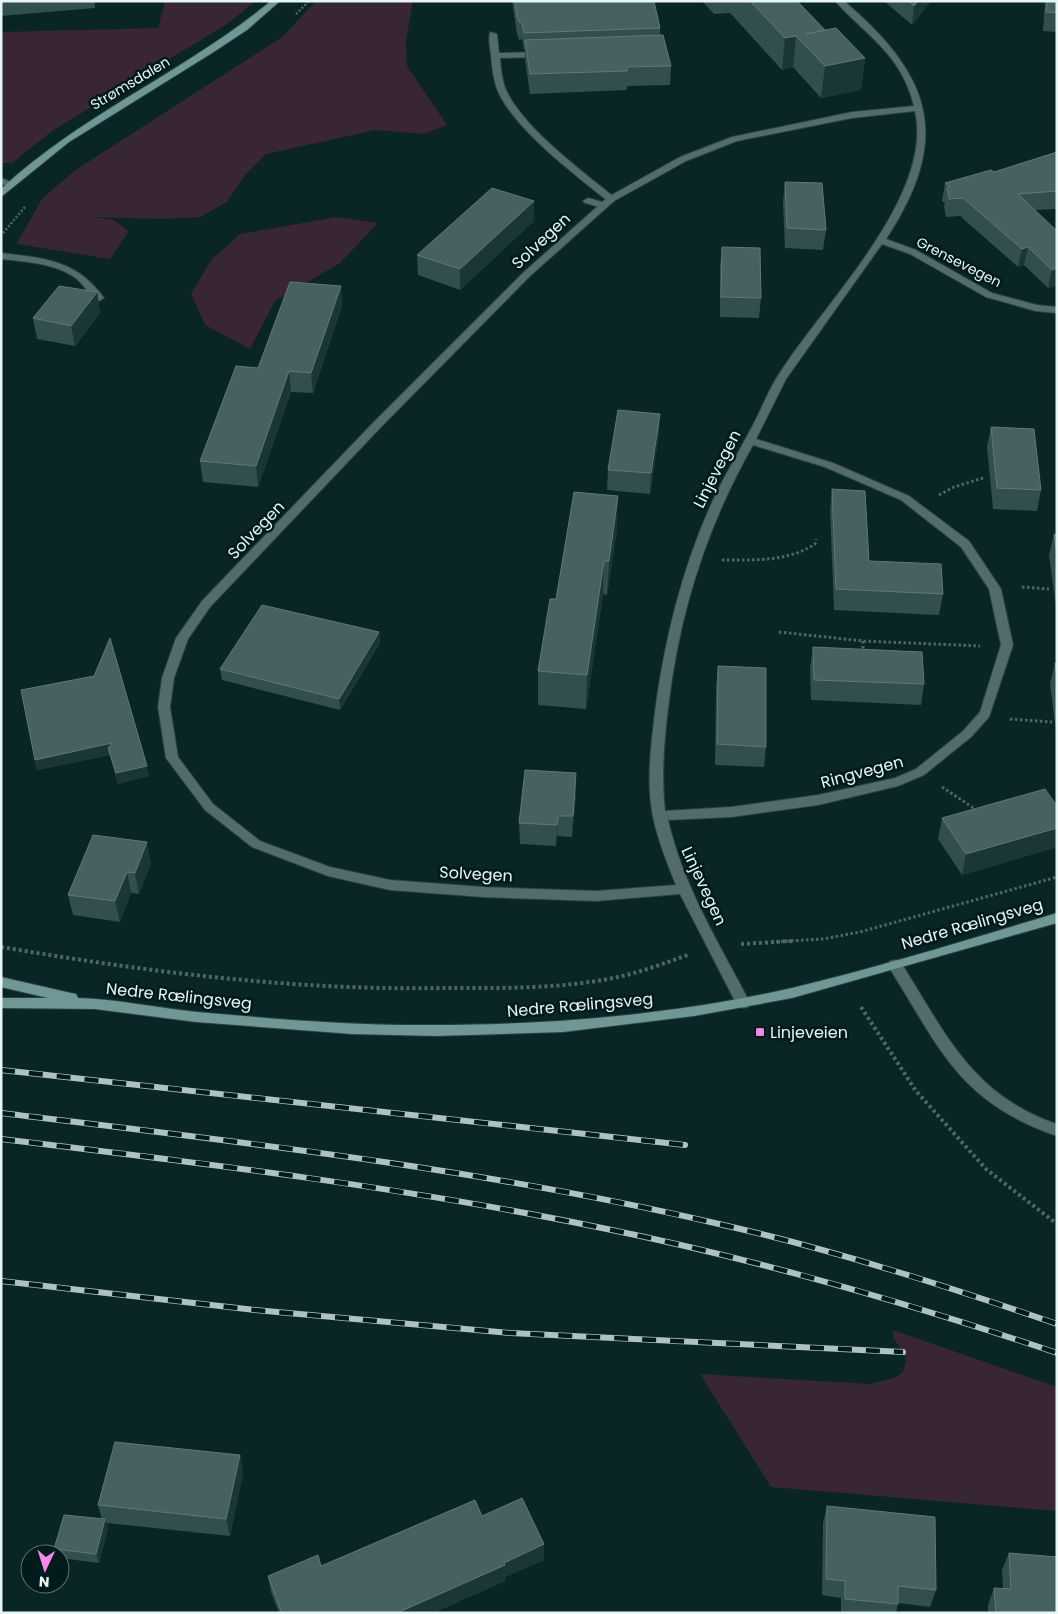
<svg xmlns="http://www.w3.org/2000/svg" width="1058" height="1614" font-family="Poppins,sans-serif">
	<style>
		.green { fill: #382535 }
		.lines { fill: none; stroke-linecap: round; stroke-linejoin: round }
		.lane-casing { stroke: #284242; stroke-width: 2 }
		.street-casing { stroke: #284242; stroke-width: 2 }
		.secondary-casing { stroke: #284242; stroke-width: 2 }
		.path-far2 { stroke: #4e6666; stroke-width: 2.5; stroke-dasharray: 2 2; stroke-linecap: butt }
		.path-far1 { stroke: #4e6666; stroke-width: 3; stroke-dasharray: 2.5 2.5; stroke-linecap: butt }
		.path { stroke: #4e6666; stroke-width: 4; stroke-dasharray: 3 3; stroke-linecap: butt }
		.lane { fill: #546b6b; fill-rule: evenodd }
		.street { fill: #546b6b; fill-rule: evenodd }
		.secondary { fill: #709696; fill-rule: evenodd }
		.rail-casing { stroke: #afc2c2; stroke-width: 6 }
		.rail { stroke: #011b1c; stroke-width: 4.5; stroke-dasharray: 14; stroke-linecap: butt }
		.wall { fill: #334e4e }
		.shaded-wall { fill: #1a3636 }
		.building { fill: #476060; stroke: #607777 }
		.poi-dot { fill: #f987e8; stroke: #011b1c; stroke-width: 2 }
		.labels { text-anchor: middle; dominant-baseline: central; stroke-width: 5; stroke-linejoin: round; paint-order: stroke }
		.far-street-label { font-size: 14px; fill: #e6f6f6; stroke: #011b1c }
		.street-label { font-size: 16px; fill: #e6f6f6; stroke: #011b1c }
		.poi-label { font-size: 16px; fill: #e6f6f6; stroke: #011b1c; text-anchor: start }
	</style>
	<rect width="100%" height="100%" fill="#092525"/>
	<g class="green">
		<polygon points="165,1 256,1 227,24 52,131 12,163 1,163 1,32 158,28"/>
		<polygon points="316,1 413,1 406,41 407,66 447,125 424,134 376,130 266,154 245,175 227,202 200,217 160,219 92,217 114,220 129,231 110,259 16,244 42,199 74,171 282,37"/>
		<polygon points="337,217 378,223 340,263 275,301 250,349 205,325 191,294 211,260 240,234"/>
		<polygon points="893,1330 1057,1387 1057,1511 771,1487 700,1374 870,1384 894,1378 903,1372 906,1360 893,1336"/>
	</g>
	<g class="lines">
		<defs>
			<g id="lane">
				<path d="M490 32 497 34 499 53 544 52V56L541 57 500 58C501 70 502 82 507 92 525 129 582 171 614 197V201H608C575 175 512 127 497 89 493 78 492 66 491 55 490 48 488 39 490 32Z"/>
				<polygon points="588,198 606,203 608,205 603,208 585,203 583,201"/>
				<path d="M1 253C44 258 77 260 104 298L99 301C91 298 84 285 77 279 56 263 27 262 1 259Z"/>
				<path d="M895 960 900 961C945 1032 971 1095 1057 1124V1136C959 1102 941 1050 890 969L888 965 890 961Z"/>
			</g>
			<g id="street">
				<path d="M835 1H844C933 77 952 138 886 239L916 250 992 293 1037 305 1057 307V313L1036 311 986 297 910 254 882 244 786 379 756 439 833 463 909 496 969 541 1001 589 1013 645 989 717 971 737 924 775 898 786 818 805 731 817 668 820C683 886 719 943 750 1003L748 1007 743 1008 738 1007 680 894 596 901 483 897 390 890 328 876 252 847 205 810 166 758 158 707 162 678 176 638 202 601 372 424 524 272 608 197 680 157 732 137 852 112 914 106C901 54 868 37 835 1ZM915 111C935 198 818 309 776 379 767 394 761 410 753 425 741 448 727 471 715 496 683 564 665 637 655 712 651 746 646 783 653 817 658 840 667 863 676 885L596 891 483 887 390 880 330 867 260 841 213 804 178 757 170 707 174 678 188 639 210 607 380 428 530 276 614 201 686 161 737 141 852 118ZM753 445 825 467 901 500 961 547 989 589 1001 645 980 712 963 731 916 769 895 778 818 795 731 807 665 811C661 773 664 738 669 701 680 610 708 524 753 445Z"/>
				<polygon points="1,178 16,184 11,187 1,184"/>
			</g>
			<g id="secondary">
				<path d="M271 1H280L247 30 212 53 69 142 1 197V189C83 113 185 72 271 1Z"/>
				<path d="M1057 913V923L792 998 694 1016 563 1032 436 1036 352 1034 196 1022 95 1009 1 1008V998H48L1 987V977L71 993 76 994 78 998C117 999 157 1008 197 1012 276 1019 356 1026 436 1025 553 1025 678 1014 792 988 880 967 970 939 1057 913Z"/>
			</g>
		</defs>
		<use href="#lane" class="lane-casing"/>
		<use href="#street" class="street-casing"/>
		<use href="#secondary" class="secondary-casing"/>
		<g class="path-far2">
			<polyline points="296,14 309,1"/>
			<polyline points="3,233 25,207"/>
		</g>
		<g class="path-far1">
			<polyline points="939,495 954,487 983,478"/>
			<path d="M722 560C753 560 788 562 815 544L816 539"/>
			<polyline points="1022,587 1049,589"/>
			<polyline points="779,632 863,641 980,646"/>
			<polyline points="863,641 863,653"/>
			<polyline points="1010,719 1052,722"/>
			<polyline points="942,787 978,811"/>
			<polyline points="771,942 823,939 860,932 1057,877"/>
		</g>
		<g class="path">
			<polyline points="741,944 792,941"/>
			<path d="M1 947C148 972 296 991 446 988 500 988 555 989 608 979 636 974 662 964 688 955"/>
			<polyline points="861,1007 916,1091 986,1169 1057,1224"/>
		</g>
		<use href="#lane" class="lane"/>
		<use href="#street" class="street"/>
		<use href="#secondary" class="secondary"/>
		<defs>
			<g id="rail">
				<polyline points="1,1070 685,1145"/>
				<path d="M1 1113C241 1142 483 1169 719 1224 834 1250 946 1286 1057 1324"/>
				<path d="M1 1139C202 1163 403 1187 602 1228 756 1259 908 1303 1057 1353"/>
				<polyline points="1,1281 255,1310 510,1333 903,1352"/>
			</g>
		</defs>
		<use href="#rail" class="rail-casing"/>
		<use href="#rail" class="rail"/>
	</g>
	<g class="wall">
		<polygon points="1,1 95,1 95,8 1,16"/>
		<polygon points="512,1 654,1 660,28 660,35 671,66 670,85 627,86 627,90 530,94 525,59 525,50 524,50 522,39 519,40 517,34"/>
		<polygon points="702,1 797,1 825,30 865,58 861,90 821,98 793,67 782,70 730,13 714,14"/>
		<polygon points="884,1 931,1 912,25"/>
		<polygon points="1045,1 1057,1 1057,32 1043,31"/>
		<polygon points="1057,152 1057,209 1036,210 1057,286 1048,288 1024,265 1018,267 960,216 946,217 944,206 945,203 942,201 945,183 994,172"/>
		<polygon points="785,182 826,230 823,250 785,248 783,202"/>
		<polygon points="534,221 460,290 418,275 417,255"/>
		<polygon points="722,247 761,298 759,318 720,317 720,267"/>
		<polygon points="341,286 342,306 313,393 291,392 258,487 203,482 200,461 258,368"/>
		<polygon points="97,292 100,313 75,346 37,339 33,318"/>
		<polygon points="991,427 1041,490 1037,511 993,509 987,447"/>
		<polygon points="659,434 650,494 607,490 608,470"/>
		<polygon points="832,489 869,561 943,594 939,615 834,610 830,510"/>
		<polygon points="617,529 607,595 603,594 586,709 538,705 538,671 556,599"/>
		<polygon points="1054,534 1057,535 1057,614 1049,555"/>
		<polygon points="379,632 380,643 340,710 222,680 220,669"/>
		<polygon points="813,647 924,684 921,705 811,700 810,668"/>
		<polygon points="1055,663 1057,676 1057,739 1050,684"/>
		<polygon points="718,666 766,747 764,767 715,765 716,687"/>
		<polygon points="21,690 149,776 118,784 110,755 37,770"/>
		<polygon points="576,794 572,837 557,836 556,846 520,844 519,823"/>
		<polygon points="1057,806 1057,847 962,875 938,839 942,818"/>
		<polygon points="151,863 139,894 131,893 120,922 73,915 68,895"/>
		<polygon points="240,1455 243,1473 230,1536 106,1523 108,1528 99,1563 60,1558 60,1554 56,1554 54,1549 102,1519 98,1505"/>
		<polygon points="827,1506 936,1590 930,1607 898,1603 896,1613 841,1613 841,1598 822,1595 823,1523"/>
		<polygon points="482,1516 544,1544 544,1560 505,1577 505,1581 433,1613 279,1613 271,1592 268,1576 321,1566"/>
		<polygon points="1009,1553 1057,1613 988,1613 988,1605 994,1588 1003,1589 1002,1570"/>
	</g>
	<g class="shaded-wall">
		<polygon points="918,1 931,1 912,25 914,6"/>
		<polygon points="796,36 793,67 782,70 785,38"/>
		<polygon points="865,58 861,90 821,98 825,66"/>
		<polygon points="534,201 534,221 460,290 460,269"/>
		<polygon points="1028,247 1024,265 1018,267 1022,249"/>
		<polygon points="1057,268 1057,286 1048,288 1052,270"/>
		<polygon points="341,286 342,306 313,393 311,373"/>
		<polygon points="97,292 100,313 75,346 71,326"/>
		<polygon points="289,371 291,392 258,487 256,466"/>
		<polygon points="660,414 659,434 650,494 651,473"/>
		<polygon points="618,496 617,529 607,595 609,561"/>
		<polygon points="604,561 603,594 586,709 587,675"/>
		<polygon points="379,632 380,643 340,710 339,699"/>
		<polygon points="112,743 108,748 110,755 37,770 35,760"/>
		<polygon points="147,766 149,776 118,784 116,773"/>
		<polygon points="576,773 576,794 572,837 573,816"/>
		<polygon points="558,816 557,836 556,846 557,825"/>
		<polygon points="1057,828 1057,847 962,875 966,854"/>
		<polygon points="147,842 151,863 139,894 135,873"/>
		<polygon points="127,872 131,893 120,922 115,901"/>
		<polygon points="240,1455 243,1473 230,1536 226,1519"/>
		<polygon points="105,1519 108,1528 99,1563 96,1554"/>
		<polygon points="544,1544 544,1560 505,1577 505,1581 433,1613 397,1613 504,1563"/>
	</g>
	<g class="building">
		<polygon points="515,1 654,1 660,28 524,33 522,22 519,22 517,17"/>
		<polygon points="750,1 797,1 825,30 806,34 836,28 865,58 825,66 796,36 785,38"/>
		<polygon points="909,1 918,1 914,6"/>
		<polygon points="1047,1 1057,1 1057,13 1046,12"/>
		<polygon points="663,35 671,66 627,67 627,71 530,74 525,40"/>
		<polygon points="1057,152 1057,191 1018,194 1057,231 1057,268 1052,270 1028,247 1022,249 963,198 949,199 947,188 950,187 945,183 991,170 994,172"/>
		<polygon points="785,182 822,183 826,230 787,228"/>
		<polygon points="492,188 534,201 460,269 417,255"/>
		<polygon points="722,247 760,248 761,298 721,297"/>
		<polygon points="290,282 341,286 311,373 289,371 256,466 200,461 236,366 258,368"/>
		<polygon points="59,286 97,292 71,326 33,318"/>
		<polygon points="618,410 660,414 651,473 608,470"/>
		<polygon points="991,427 1034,429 1041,490 997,488"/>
		<polygon points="832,489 865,491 869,561 941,564 943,594 836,589"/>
		<polygon points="574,492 618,496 609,561 604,561 587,675 538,671 550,599 556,599"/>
		<polygon points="1054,534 1057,535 1057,556"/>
		<polygon points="262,605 379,632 339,699 220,669"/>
		<polygon points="110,638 147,766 116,773 108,748 112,743 35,760 21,690 94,676"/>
		<polygon points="813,647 922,652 924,684 814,680"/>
		<polygon points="1055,663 1057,663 1057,676"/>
		<polygon points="718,666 766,668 766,747 717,744"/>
		<polygon points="525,770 576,773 573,816 558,816 557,825 519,823"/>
		<polygon points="1045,789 1057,806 1057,828 966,854 942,818"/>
		<polygon points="93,835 147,842 135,873 127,872 115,901 68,895"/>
		<polygon points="115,1442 240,1455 226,1519 98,1505"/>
		<polygon points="522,1498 544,1544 504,1563 505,1565 397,1613 282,1613 268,1576 318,1555 321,1566 475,1500 482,1516"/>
		<polygon points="827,1506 935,1517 936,1590 898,1586 898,1604 845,1599 845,1581 826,1579"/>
		<polygon points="64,1515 105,1519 96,1554 54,1549"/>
		<polygon points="1009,1553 1057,1557 1057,1613 996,1613 994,1588 1011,1589"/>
	</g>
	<rect class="poi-dot" x="755" y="1027" width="10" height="10" rx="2.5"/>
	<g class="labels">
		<g class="far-street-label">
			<text transform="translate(130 83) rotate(-31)">Strømsdalen</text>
			<text transform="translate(959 262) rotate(27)">Grensevegen</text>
		</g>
		<g class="street-label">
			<text transform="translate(541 241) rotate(-43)">Solvegen</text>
			<text transform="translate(717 469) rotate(-63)">Linjevegen</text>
			<text transform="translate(256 530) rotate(-46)">Solvegen</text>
			<text transform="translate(862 772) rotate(-15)">Ringvegen</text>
			<text transform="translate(476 874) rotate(3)">Solvegen</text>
			<text transform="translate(704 886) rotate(65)">Linjevegen</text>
			<text transform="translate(972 924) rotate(-16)">Nedre Rælingsveg</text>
			<text transform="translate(179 996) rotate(6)">Nedre Rælingsveg</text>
			<text transform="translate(580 1005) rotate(-5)">Nedre Rælingsveg</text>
		</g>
		<g class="poi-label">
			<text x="770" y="1032">Linjeveien</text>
		</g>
	</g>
	<rect width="1058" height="1614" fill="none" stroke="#e6f6f6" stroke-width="5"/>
	<g transform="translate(45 1569) rotate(184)"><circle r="24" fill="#011b1c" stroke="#5d7373"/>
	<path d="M0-4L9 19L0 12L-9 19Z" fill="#f987e8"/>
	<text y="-8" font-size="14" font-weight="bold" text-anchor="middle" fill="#e6f6f6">N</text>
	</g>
</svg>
